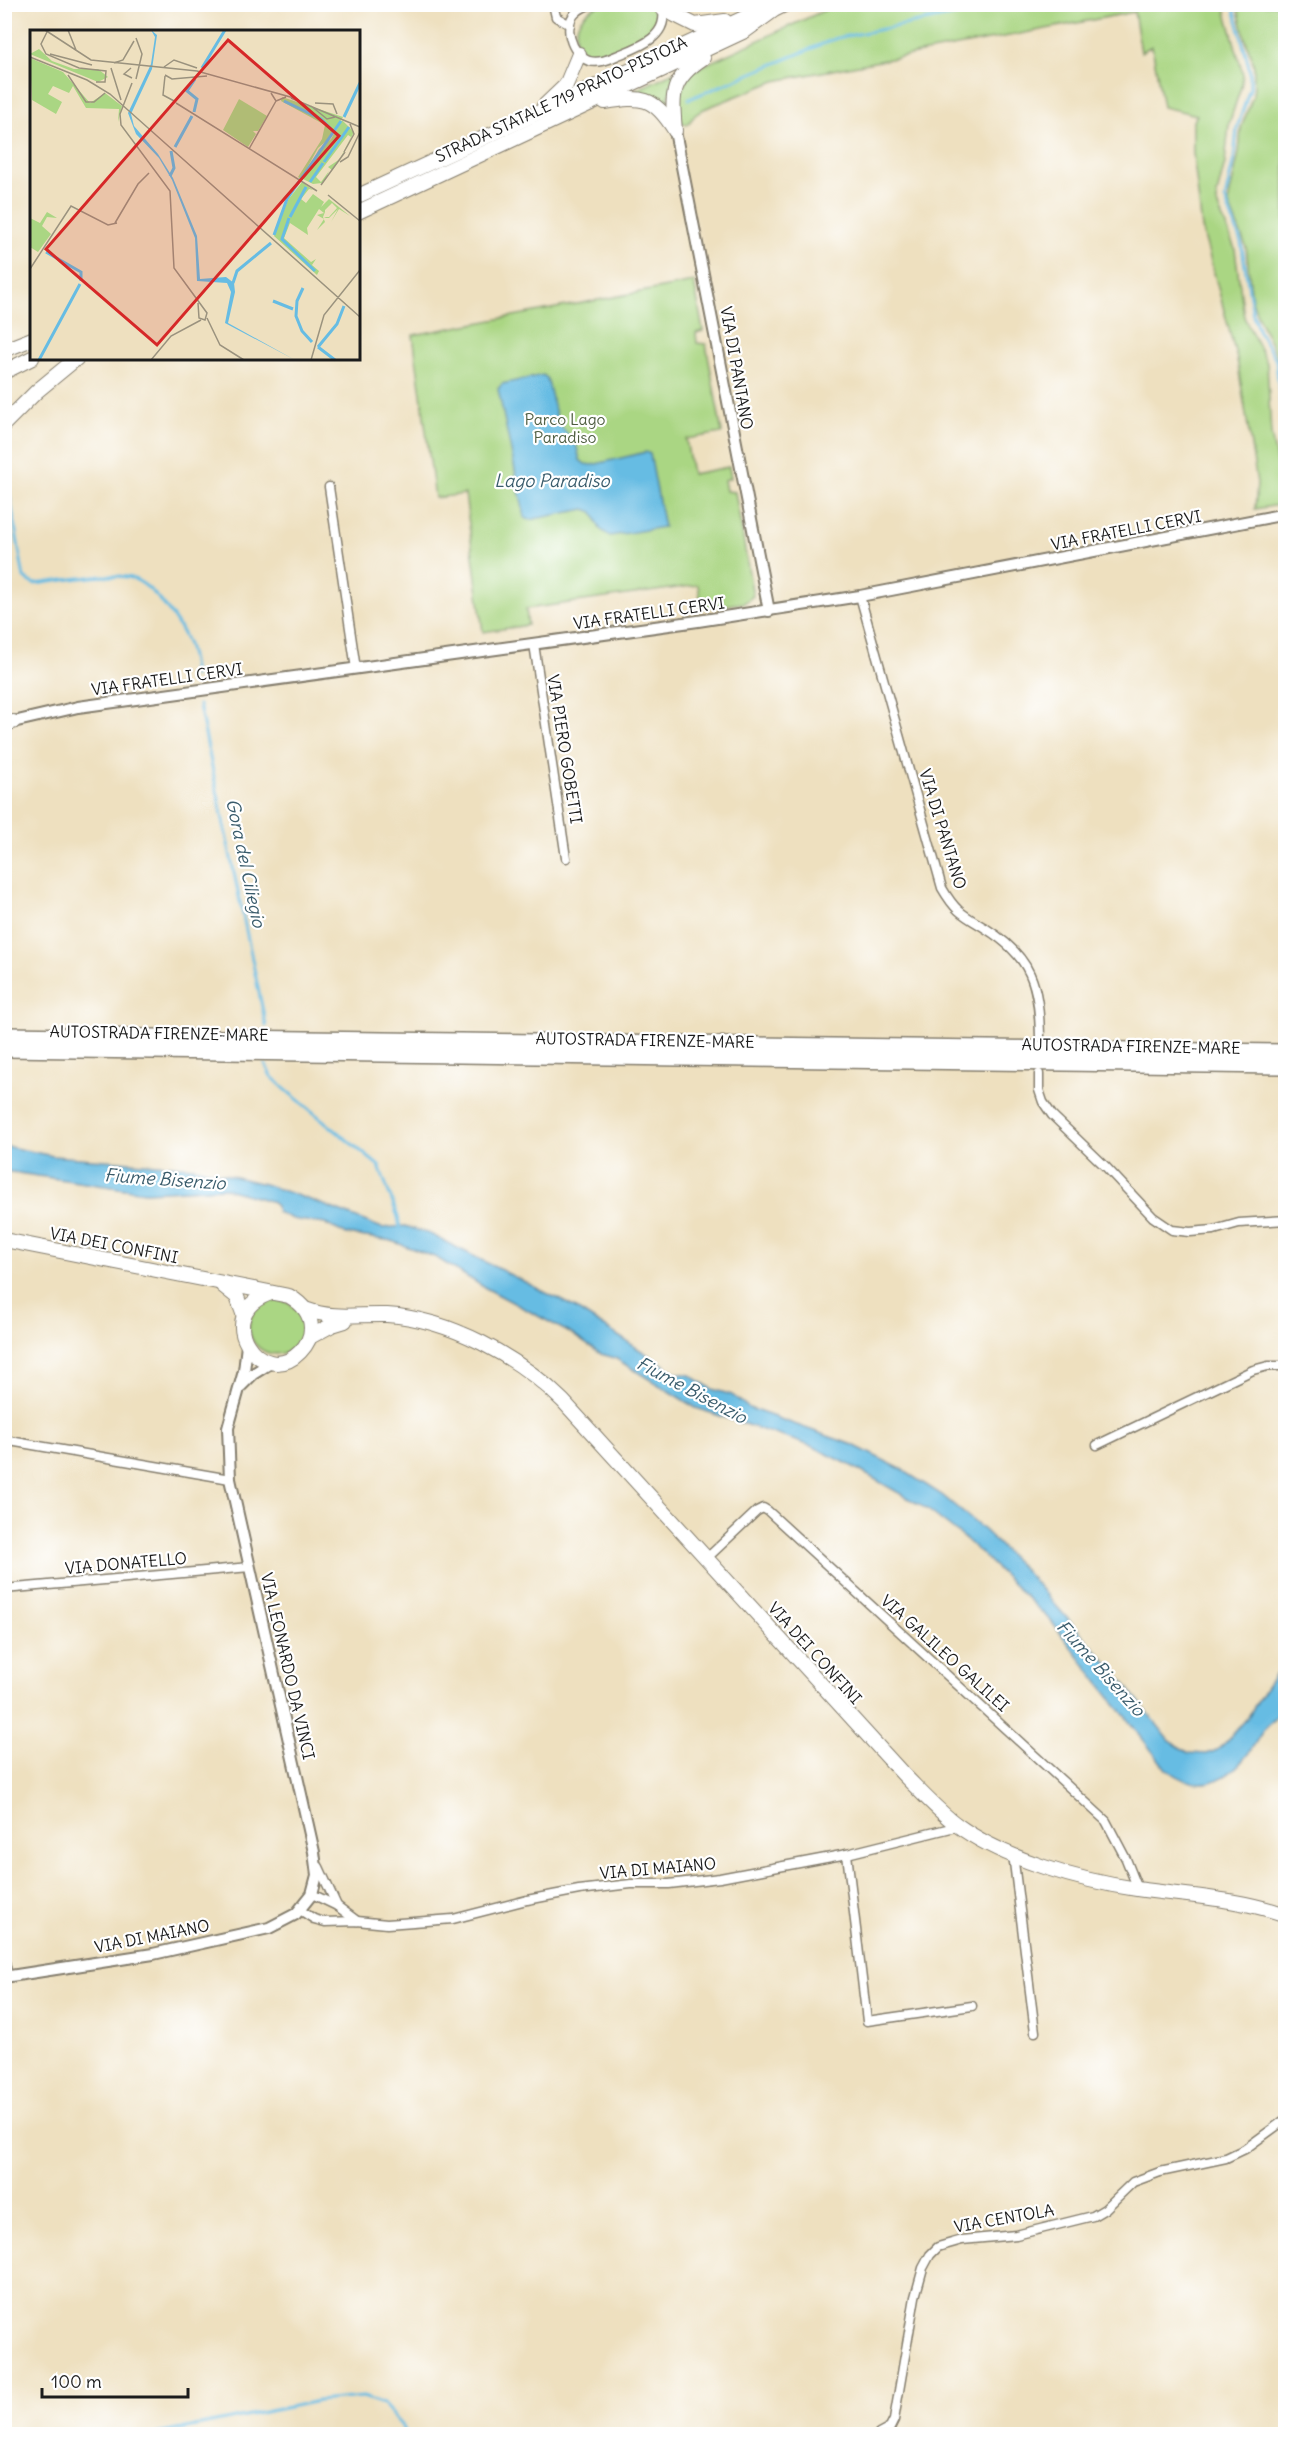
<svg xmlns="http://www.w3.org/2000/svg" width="1290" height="2439" font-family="Delius,sans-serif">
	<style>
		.green { fill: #aad683; stroke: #637950; stroke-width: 1.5 }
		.water { fill: #66bce3; stroke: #416c80; stroke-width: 1.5 }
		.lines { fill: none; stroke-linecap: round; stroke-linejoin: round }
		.stream { stroke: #66bce3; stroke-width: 3 }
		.minor-casing { stroke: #857e6e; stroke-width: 11 }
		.tertiary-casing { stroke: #857e6e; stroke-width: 14 }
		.primary-casing { stroke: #857e6e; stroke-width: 16 }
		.trunk-casing { stroke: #857e6e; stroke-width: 16 }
		.motorway-casing { stroke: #857e6e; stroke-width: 18 }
		.minor { stroke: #fff; stroke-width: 8 }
		.tertiary { stroke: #fff; stroke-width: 10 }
		.primary { stroke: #fff; stroke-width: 14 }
		.trunk { stroke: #fff; stroke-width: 14 }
		.motorway { stroke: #fff; stroke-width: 15 }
		.labels { text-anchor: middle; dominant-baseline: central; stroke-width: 4.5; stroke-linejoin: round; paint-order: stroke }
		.street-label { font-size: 16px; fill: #1c1c1c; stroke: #fff }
		.park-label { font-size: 16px; fill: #4e5d40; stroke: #fff }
		.water-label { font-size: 18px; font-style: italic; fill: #3a5c6c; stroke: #fff }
		.inset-river { fill: none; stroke: #66bce3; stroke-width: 3 }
		.inset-road { fill: none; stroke: #9a927e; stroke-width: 1.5 }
		.view { fill: #d62828; fill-opacity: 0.15; stroke: #d62828; stroke-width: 3 }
		.inset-edge { fill: none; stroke: #1c1c1c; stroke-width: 3 }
	</style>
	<rect width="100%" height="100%" fill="#fff"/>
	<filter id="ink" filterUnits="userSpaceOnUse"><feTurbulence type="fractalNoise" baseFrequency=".0167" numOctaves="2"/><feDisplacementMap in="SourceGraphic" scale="12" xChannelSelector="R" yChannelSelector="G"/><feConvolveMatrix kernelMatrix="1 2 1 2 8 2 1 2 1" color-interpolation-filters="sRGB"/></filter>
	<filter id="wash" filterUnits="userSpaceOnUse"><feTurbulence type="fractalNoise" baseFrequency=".008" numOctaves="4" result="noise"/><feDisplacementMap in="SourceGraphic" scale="24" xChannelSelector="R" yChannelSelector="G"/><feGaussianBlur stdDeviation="1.35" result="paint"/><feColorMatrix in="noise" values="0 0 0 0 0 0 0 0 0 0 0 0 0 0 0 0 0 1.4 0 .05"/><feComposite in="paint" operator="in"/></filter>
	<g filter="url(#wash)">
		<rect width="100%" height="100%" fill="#eee0bf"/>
		<g class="green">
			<path d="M656 4 657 21C651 34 640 37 628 43 619 47 608 54 598 54 567 54 569 16 600 5 614 1 641 5 656 4Z"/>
			<polygon points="836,5 1224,5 1243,74 1241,87 1229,124 1225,163 1217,194 1217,204 1235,249 1244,317 1267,363 1271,434 1285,504 1255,509 1257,483 1237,359 1202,228 1193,153 1193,121 1197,115 1163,107 1152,46 1141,52 1134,12 775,81 704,109 695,115 687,125 681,122 677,100 691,71"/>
			<polygon points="1237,5 1285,5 1285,440 1283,380 1280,363 1257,315 1252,300 1246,247 1228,202 1239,152 1241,128 1253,96 1254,85 1254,65 1245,38"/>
			<polygon points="674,72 667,108 645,94 636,92 636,90"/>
			<polygon points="694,282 703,331 696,333 697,343 706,344 722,433 686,439 692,474 729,467 731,478 724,480 726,491 735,492 753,596 744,603 702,608 698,585 526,609 528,625 483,632 465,494 435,498 413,335"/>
			<circle cx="276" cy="1327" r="27"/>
		</g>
		<g class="water">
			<polygon points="543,375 547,378 558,423 576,444 580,460 585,464 592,465 646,452 650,454 664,527 610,536 600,529 593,512 585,509 529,520 525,518 498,389 502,384"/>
			<path d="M5 1146 53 1156 195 1167 264 1184 316 1202 382 1228 405 1226 430 1234 570 1305 676 1373 690 1375 712 1389 732 1395 749 1408 853 1445 901 1469 942 1495 985 1531 1023 1569 1113 1669 1170 1741 1189 1753 1207 1754 1217 1750 1227 1741 1248 1717 1266 1687 1285 1663V1707C1278 1715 1270 1723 1263 1731 1257 1739 1253 1748 1247 1755 1224 1785 1196 1793 1166 1769L1051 1621 968 1541 927 1509 850 1465 811 1446 696 1408 615 1358 601 1354 570 1333 482 1286 437 1258 392 1241 346 1234 325 1224 292 1219 277 1212 276 1206 270 1201 223 1188 145 1192 5 1171Z"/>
		</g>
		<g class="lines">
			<g class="stream">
				<polyline points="1196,4 1199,5"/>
				<polyline points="1233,4 1250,71 1250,88 1237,128 1234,158 1225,199 1241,242 1253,315 1259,332 1276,360 1286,454"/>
				<polyline points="689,99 837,38 1010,4"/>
				<path d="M4 463 24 578 34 584C62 581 99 573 127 577 151 580 180 624 188 645 191 655 193 666 194 677"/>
				<polyline points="199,705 266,1026"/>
				<polyline points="265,1064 271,1076 286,1090 379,1166 398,1217 400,1228"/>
				<polyline points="157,2434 318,2401 363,2397 383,2404 401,2424 405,2434"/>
			</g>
		</g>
	</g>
	<g filter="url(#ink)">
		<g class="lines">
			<defs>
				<g id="minor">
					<polyline points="553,4 556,17 570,25"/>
					<path d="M591 4C587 6 581 8 578 11 561 23 571 55 589 61 601 64 611 58 621 54 642 46 670 35 662 7"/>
					<polyline points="329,487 356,669"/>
					<path d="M860 596 942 888C956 912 962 914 985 928 1032 957 1039 985 1040 1037"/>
					<polyline points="534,644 566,858"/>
					<polyline points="1039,1074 1039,1090 1043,1102 1052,1115 1106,1167 1153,1217 1172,1230 1190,1232 1214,1230 1239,1223 1286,1220"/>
					<polyline points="4,1440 230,1479"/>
					<polyline points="1097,1445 1253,1370 1268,1366 1286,1366"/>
					<polyline points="706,1559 757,1511 763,1508 768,1511 1106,1821 1126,1859 1138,1889"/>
					<polyline points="4,1589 250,1567"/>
					<polyline points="847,1854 867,2021 972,2006"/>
					<polyline points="1013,1854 1035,2032"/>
					<polyline points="319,1867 337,1906 357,1921"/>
					<polyline points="312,1894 337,1906"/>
					<polyline points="300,1910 314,1919 325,1922 357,1921 387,1924 453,1919 527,1900 579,1890 631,1884 669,1884 720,1878 847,1854 959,1826"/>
					<polyline points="4,1956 8,1977"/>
					<polyline points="879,2434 890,2428 894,2420 915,2297 923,2268 930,2255 938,2247 962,2240 1016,2235 1093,2216 1105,2209 1133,2182 1160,2172 1226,2158 1245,2149 1286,2119"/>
				</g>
				<g id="tertiary">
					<polyline points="675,131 769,611"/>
					<polyline points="13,722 78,707 698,621 860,596 1286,514"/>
					<polyline points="240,1387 253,1374 272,1362"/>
					<polyline points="4,1977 153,1954 269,1928 296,1914 312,1894 317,1875 314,1852 230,1479 228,1428 244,1371 247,1345"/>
				</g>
				<g id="primary">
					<path d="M4 1240 289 1296C301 1303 311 1313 311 1328 311 1338 307 1345 300 1352 262 1391 208 1314 271 1293"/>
					<polyline points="222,1285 237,1297 244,1316"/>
					<path d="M305 1309C336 1320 356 1314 387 1315 450 1319 519 1357 563 1401L904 1775C921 1792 938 1811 957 1825 1003 1859 1081 1881 1137 1889 1187 1896 1237 1898 1286 1915"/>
					<polyline points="310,1337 332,1325 345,1321"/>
				</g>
				<g id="trunk">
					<polyline points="663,9 695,25 725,21"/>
					<path d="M605 102C642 96 653 96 674 129"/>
					<polyline points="544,106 566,85 579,54"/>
					<path d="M675 131C672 94 670 80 703 58"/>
					<polyline points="358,196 750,15 769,11"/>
					<polyline points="358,212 745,31 774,10 786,4"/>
					<polyline points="4,350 32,339"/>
					<polyline points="4,372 32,358"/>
					<polyline points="4,424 37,391 77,358"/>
					<polyline points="4,724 13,722"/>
				</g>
				<g id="motorway">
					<polyline points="4,1035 1286,1052"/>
					<polyline points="4,1049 1286,1066"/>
				</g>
			</defs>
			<use href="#minor" class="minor-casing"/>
			<use href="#tertiary" class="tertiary-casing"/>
			<use href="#primary" class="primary-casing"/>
			<use href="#trunk" class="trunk-casing"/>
			<use href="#motorway" class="motorway-casing"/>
			<use href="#minor" class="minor"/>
			<use href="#tertiary" class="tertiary"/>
			<use href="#primary" class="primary"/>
			<use href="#trunk" class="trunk"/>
			<use href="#motorway" class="motorway"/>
		</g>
	</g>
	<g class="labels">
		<g class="street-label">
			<text transform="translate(561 99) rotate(-25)">STRADA STATALE 719 PRATO-PISTOIA</text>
			<text transform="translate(737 368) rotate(80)">VIA DI PANTANO</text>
			<text transform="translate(1126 530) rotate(-11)">VIA FRATELLI CERVI</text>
			<text transform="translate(649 613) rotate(-8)">VIA FRATELLI CERVI</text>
			<text transform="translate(167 679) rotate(-8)">VIA FRATELLI CERVI</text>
			<text transform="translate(565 749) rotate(81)">VIA PIERO GOBETTI</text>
			<text transform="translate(943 829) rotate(73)">VIA DI PANTANO</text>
			<text transform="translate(159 1033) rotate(1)">AUTOSTRADA FIRENZE-MARE</text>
			<text transform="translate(645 1040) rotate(1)">AUTOSTRADA FIRENZE-MARE</text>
			<text transform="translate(1131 1046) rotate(1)">AUTOSTRADA FIRENZE-MARE</text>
			<text transform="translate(114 1245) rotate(11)">VIA DEI CONFINI</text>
			<text transform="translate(126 1563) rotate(-5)">VIA DONATELLO</text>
			<text transform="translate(815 1653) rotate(48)">VIA DEI CONFINI</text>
			<text transform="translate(945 1653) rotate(42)">VIA GALILEO GALILEI</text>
			<text transform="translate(288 1666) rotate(77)">VIA LEONARDO DA VINCI</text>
			<text transform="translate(658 1868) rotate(-5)">VIA DI MAIANO</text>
			<text transform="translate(152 1936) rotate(-11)">VIA DI MAIANO</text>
			<text transform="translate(1004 2218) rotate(-10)">VIA CENTOLA</text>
		</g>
		<g class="park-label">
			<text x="565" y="419">Parco Lago<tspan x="565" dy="18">Paradiso</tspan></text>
		</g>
		<g class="water-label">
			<text x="552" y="480">Lago Paradiso</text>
			<text transform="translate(246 863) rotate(78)">Gora del Ciliegio</text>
			<text transform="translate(165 1179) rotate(4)">Fiume Bisenzio</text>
			<text transform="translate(692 1390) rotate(28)">Fiume Bisenzio</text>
			<text transform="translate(1101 1668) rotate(48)">Fiume Bisenzio</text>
		</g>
	</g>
	<g transform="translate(30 30)">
		<rect width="330" height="330" fill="#eee0bf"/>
		<path d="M9 19 22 31 44 39H68L78 47 68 52 0 24ZM0 28 33 42 60 73 75 63 92 76 88 92 89 79 56 78 43 56 39 63 23 56 18 64 32 72 26 84 2 70ZM252 67 313 87 300 108 288 118 271 149 268 147 292 109 295 95 251 71ZM209 69 237 86 228 101H223L226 104 218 117 193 100ZM312 90 324 102 310 130 302 140 298 137 310 129 321 107 318 105 286 147 291 152 299 141 295 150 292 153 283 154 273 149 289 119 301 109ZM272 152 283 160 279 159 271 169 276 173 283 164 294 172 291 177 299 169 320 186 309 179 301 192 308 179 299 188H296L294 187H299L307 178 302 173 295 180V182L293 187 295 192 287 200 294 189 287 185 294 183 289 179 277 198 278 205 260 193 254 208 281 232 286 229 282 235 289 241 287 245 244 206 258 170ZM17 182 27 188 17 187 12 196 21 204 8 222 0 217V188L10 193Z" fill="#aad683"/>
		<path d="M121 0 127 5 122 39 101 84 104 96 128 124 143 148 167 206 170 249 196 247 204 253 205 262 198 293 265 330 195 293 201 262 197 253 167 251 165 208 142 150 129 128 106 104 98 83 121 34 125 7Z" fill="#66bce3"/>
		<path class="inset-river" d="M172 38 195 0M254 71 291 89 301 99M164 82 167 69 157 61 165 49M314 87 330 53M145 117 162 86M294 132 319 97M140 146 144 138 141 121M280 152 293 133M260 187 276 157M259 188 252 209 285 241M244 205 257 169 311 91M16 222 51 242V251M203 253 207 241 241 213M273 258 267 271 266 286 272 301 282 312M243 271 263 279M288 317 307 294 314 276M288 317 305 330M9 330 50 254"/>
		<path class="inset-road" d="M15 0 61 30 167 41 264 68M18 0 11 14 16 24 49 38 76 41 75 52H66M38 0 46 20M20 24 62 35M0 27 57 50 80 64 330 287M84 33 93 30 104 11M134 37 144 30 167 38M81 38 91 70M101 38 94 44 102 48M38 45 56 72H64L75 63M135 45 142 49 177 46M135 46 133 65 146 72M106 49 112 24 106 8M102 53 90 84 91 95 140 161 144 238 177 283 175 290 169 288 168 273M241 63 246 71 256 67M261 68 330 97M146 73 287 161M285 73 303 74 307 84M281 76 297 89 305 87M219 119 246 71M314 122 324 104 320 94M310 132 318 127 330 102M291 155 315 122M298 165 330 191M85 193 108 154 119 143M0 239 41 176 78 195 87 193M177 288 190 315 214 330M121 330 141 306 171 290M281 330 294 285 330 240"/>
		<path class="view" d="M198 10 309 106 127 315 16 219Z"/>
		<rect width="330" height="330" class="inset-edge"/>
	</g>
	<rect width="1290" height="2439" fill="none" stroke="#fff" stroke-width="24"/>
	<path d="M42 2388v9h146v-9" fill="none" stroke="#1c1c1c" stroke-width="3"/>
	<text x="51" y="2388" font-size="18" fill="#1c1c1c" stroke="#ffffff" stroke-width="4.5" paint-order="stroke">100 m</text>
</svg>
